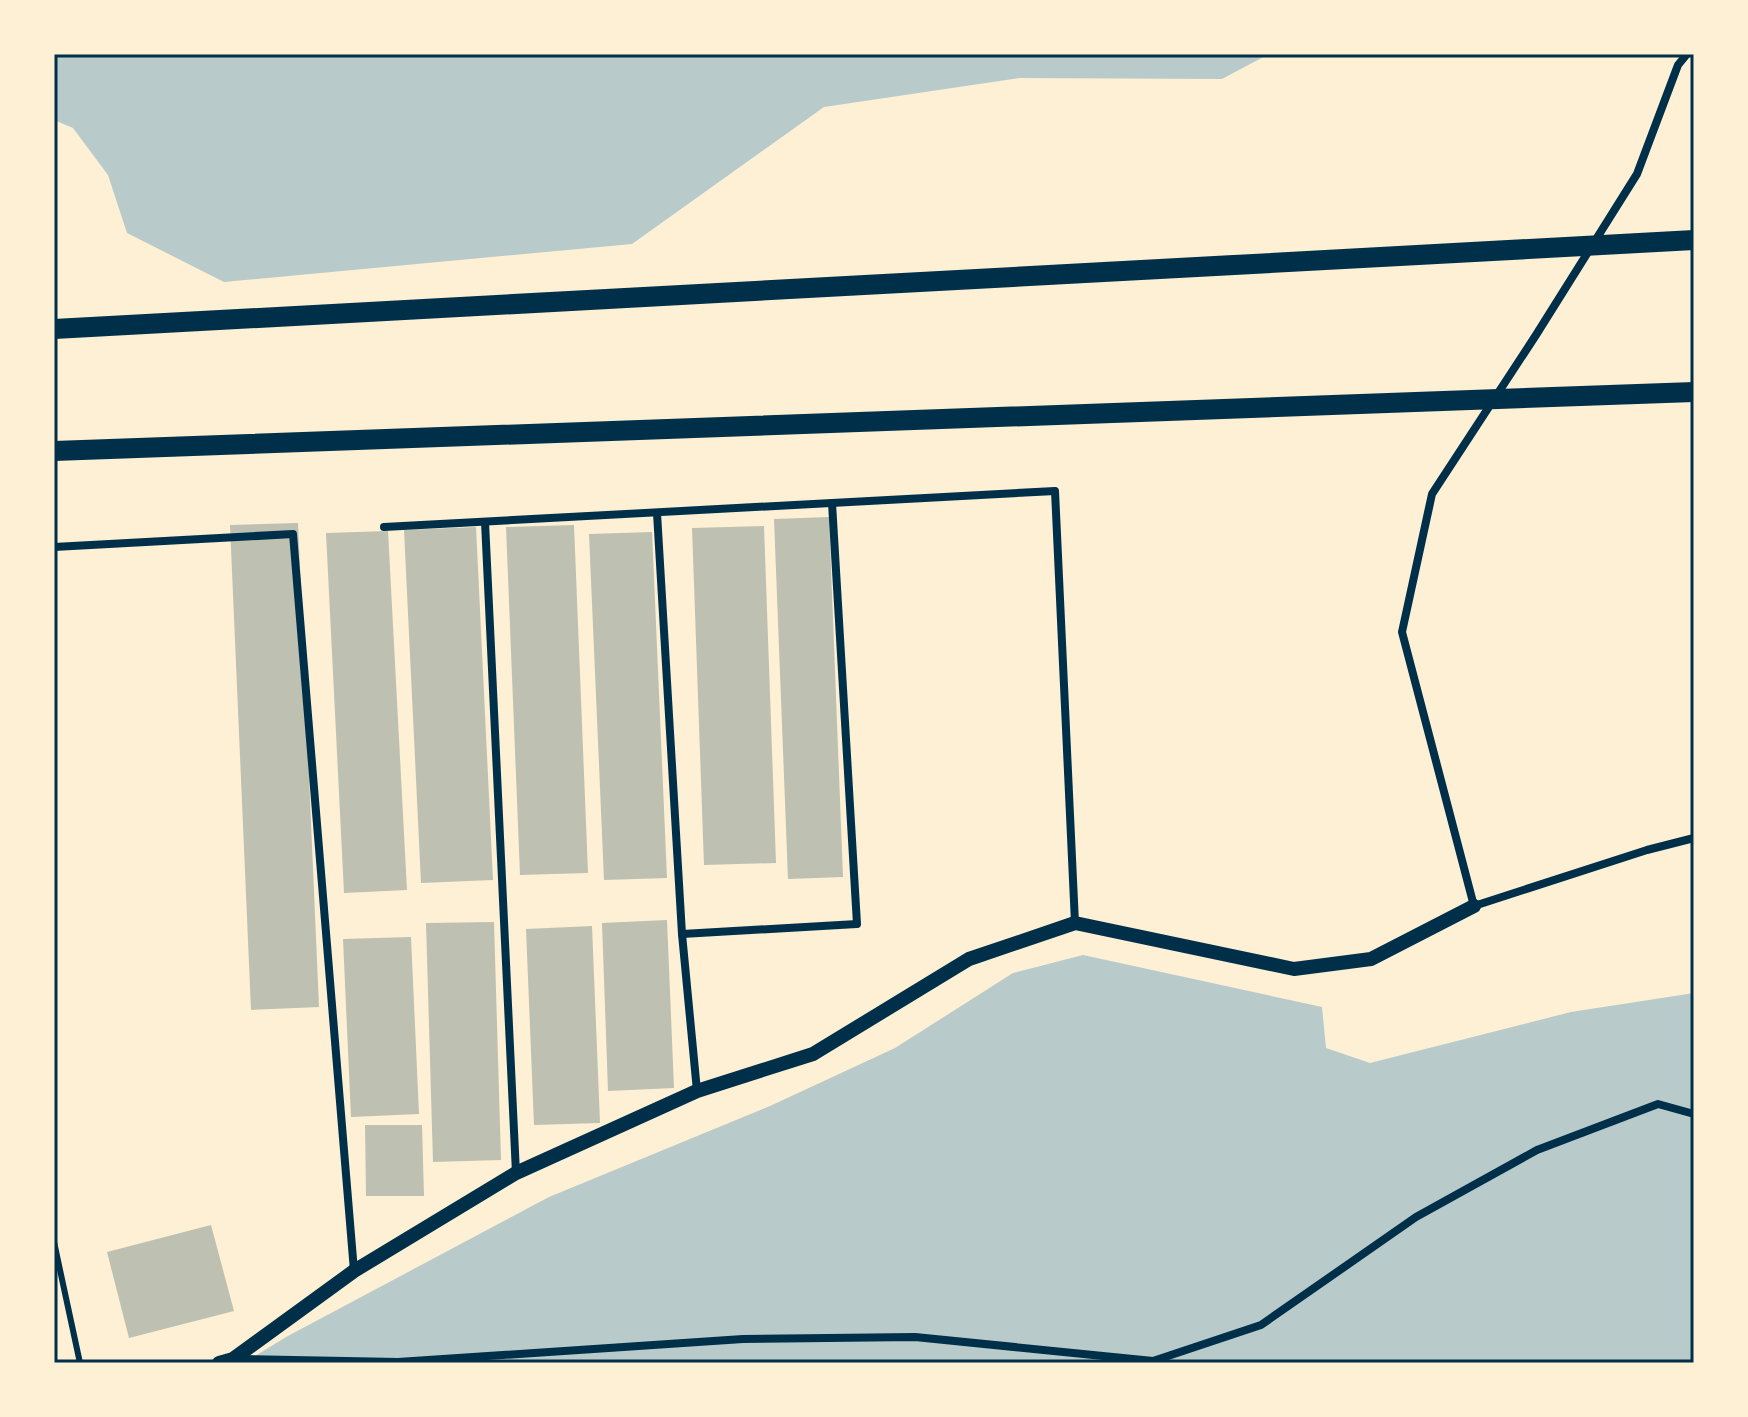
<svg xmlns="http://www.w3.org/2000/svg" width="1748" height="1417" font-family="'Fira Sans',sans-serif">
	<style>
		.green { fill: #b9caca }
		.building { fill: #bec0b2 }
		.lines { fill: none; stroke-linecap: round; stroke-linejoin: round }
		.service { stroke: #003049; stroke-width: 6 }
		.minor { stroke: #003049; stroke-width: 8 }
		.tertiary { stroke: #003049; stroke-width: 14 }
		.primary { stroke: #003049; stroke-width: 20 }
		.neatline { fill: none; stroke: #003049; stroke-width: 3 }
	</style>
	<rect width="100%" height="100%" fill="#fdf0d5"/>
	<g class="green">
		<polygon points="54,54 1269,54 1222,79 1019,78 824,107 632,244 224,282 127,233 108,175 73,128 54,120"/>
		<polygon points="1083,955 1322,1007 1326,1048 1370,1063 1571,1012 1694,993 1694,1363 244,1363 286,1337 549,1197 770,1106 895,1048 1013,973"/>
	</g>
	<g class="building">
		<polygon points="829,517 843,877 788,879 774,519"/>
		<polygon points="298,523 319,1007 251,1010 230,525"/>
		<polygon points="574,525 588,873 520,875 506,527"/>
		<polygon points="764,526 776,863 704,865 692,528"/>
		<polygon points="476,527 493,880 421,883 404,530"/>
		<polygon points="388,531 407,890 344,893 326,533"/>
		<polygon points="652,532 667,878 604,880 589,534"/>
		<polygon points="667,920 674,1088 608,1091 602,923"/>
		<polygon points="494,922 501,1160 433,1162 426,923"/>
		<polygon points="592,926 600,1123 534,1125 526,929"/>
		<polygon points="411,937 419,1114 351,1117 343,939"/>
		<polygon points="365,1125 422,1125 424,1196 366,1196"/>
		<polygon points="211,1225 234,1311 129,1338 107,1252"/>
	</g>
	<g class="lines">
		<polyline class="service" points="54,1242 80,1363"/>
		<g class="minor">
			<polyline points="1687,54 1678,65 1637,174 1536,335 1432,494 1402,632 1474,906 1647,850 1694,838"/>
			<polyline points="657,513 682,934 697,1091"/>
			<polyline points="485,522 516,1173"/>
			<polyline points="384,527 1055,491 1075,923"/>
			<polyline points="54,547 293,534 354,1271"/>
			<polyline points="682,934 857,924 832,503"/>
			<polyline points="236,1359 398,1362 743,1339 915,1337 1153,1361 1261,1325 1416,1217 1537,1150 1658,1104 1694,1114"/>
		</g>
		<polyline class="tertiary" points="219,1363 233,1359 354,1271 516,1173 697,1091 813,1054 969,959 1075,923 1294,969 1371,959 1474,906"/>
		<g class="primary">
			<polyline points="54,329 1694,240"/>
			<polyline points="54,451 1694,392"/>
		</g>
	</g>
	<rect width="1748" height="1417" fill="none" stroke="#fdf0d5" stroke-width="112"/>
	<rect x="56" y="56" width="1636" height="1305" class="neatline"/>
</svg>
